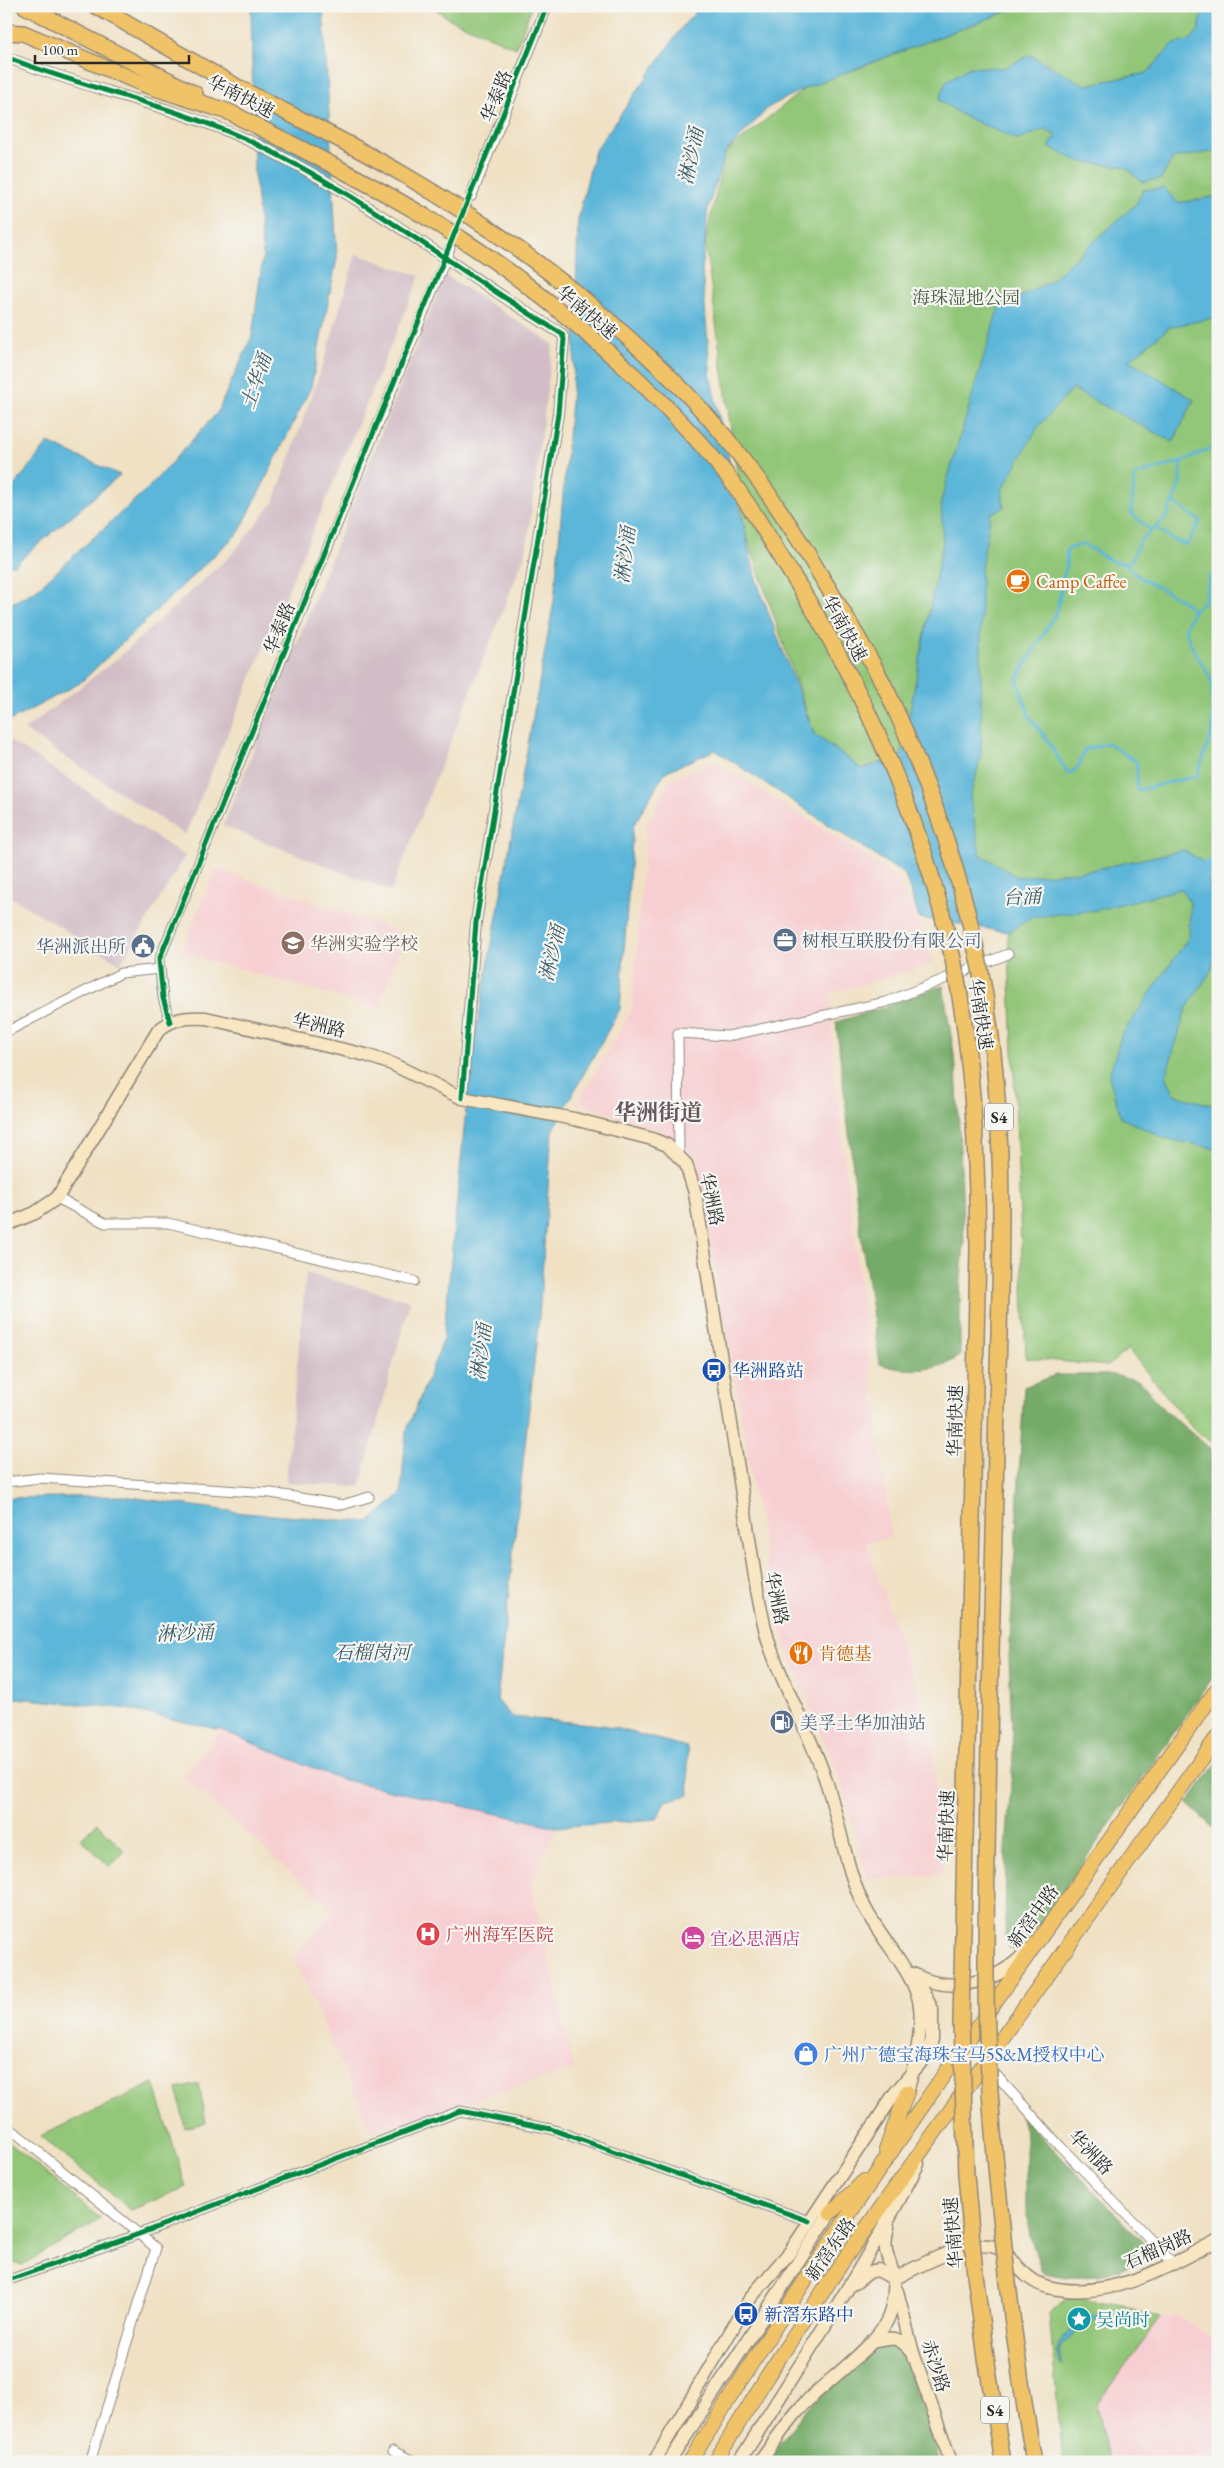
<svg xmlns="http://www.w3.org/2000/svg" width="1224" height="2468" font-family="'EB Garamond','Noto Serif SC',serif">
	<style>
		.built { fill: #f7cfd2 }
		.industrial { fill: #d2bdc6 }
		.green { fill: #92c678; stroke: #5e7852 }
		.forest { fill: #75ab68; stroke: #506b4a }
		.water { fill: #5cb6d9; stroke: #447082 }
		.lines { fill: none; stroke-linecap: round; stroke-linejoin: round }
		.stream { stroke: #5cb6d9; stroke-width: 3 }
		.river { stroke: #5cb6d9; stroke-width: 19 }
		.minor-tunnel { stroke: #c9bda5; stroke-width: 9; stroke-dasharray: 9 4.5; stroke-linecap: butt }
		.minor-casing { stroke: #8e8678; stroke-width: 11 }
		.tertiary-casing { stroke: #8e8678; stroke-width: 12 }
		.secondary-casing { stroke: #8e8678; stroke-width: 15 }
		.trunk-casing { stroke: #8e8678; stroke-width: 16 }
		.motorway-casing { stroke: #8e8678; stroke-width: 18 }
		.minor { stroke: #fff; stroke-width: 9 }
		.tertiary { stroke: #fff; stroke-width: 10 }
		.secondary { stroke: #f9e7c3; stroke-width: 12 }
		.trunk { stroke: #f1c369; stroke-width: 14 }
		.motorway { stroke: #f1c369; stroke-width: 15 }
		.motorway-bridge-casing { stroke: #8e8678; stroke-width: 18; stroke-linecap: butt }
		.motorway-bridge { stroke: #f1c369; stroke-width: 15 }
		.cycleway-casing { stroke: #f6f6f2; stroke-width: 8 }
		.cycleway { stroke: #00873e; stroke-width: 5 }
		.labels { text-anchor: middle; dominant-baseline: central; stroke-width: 4.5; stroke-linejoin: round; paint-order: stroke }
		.shield { fill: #f6f6f2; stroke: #686867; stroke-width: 1 }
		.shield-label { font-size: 16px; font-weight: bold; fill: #2b2b2b }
		.street-label { font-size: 18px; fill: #2b2b2b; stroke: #f6f6f2 }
		.park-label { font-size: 18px; fill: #4a5a42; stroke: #f6f6f2 }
		.food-label { font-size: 18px; fill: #c56008; stroke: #f6f6f2; text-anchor: start }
		.service-label { font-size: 18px; fill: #4e5e75; stroke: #f6f6f2; text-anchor: start }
		.education-label { font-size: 18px; fill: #785e54; stroke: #f6f6f2; text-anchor: start }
		.transit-label { font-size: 18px; fill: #164399; stroke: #f6f6f2; text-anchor: start }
		.health-label { font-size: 18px; fill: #be3a42; stroke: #f6f6f2; text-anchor: start }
		.hotel-label { font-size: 18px; fill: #b23c85; stroke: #f6f6f2; text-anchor: start }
		.shop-label { font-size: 18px; fill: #366cbe; stroke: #f6f6f2; text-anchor: start }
		.culture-label { font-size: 18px; fill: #0d838f; stroke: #f6f6f2; text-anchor: start }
		.water-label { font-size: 19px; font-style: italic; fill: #3c5c68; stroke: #f6f6f2 }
		.district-label { font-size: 22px; font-weight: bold; fill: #68575f; stroke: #f6f6f2 }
	</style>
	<rect width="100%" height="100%" fill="#f6f6f2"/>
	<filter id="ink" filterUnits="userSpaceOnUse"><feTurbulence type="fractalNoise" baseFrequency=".02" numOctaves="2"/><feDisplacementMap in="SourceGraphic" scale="10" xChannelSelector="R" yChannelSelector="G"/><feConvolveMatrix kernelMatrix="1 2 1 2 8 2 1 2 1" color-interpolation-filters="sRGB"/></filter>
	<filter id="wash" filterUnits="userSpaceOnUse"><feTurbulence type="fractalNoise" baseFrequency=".0096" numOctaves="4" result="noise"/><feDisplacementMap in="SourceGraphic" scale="20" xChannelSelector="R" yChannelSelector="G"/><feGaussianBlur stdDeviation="1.12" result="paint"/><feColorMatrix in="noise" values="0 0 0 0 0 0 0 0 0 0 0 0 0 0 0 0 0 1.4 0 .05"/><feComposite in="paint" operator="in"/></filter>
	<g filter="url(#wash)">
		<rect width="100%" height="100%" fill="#f0e1c4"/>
		<g class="built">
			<polygon points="715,762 854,848 899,880 934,963 831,994 833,1066 891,1538 866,1542 932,1734 943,1875 868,1879 841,1781 806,1698 776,1618 701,1186 690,1157 668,1136 578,1102 632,1010 646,827 670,779"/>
			<polygon points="216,868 405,934 379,1008 181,953"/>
			<polygon points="221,1730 346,1779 557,1827 531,1883 574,2069 372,2132 293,1958 334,1910 183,1777"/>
			<polygon points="1180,2316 1218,2343 1218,2462 1109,2462 1096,2405 1160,2318"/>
		</g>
		<g class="industrial">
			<polygon points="356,254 420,276 185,835 24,730 118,658 231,555 274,502 326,355"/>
			<polygon points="445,275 553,344 526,552 391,891 223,826"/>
			<polygon points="9,740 185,856 121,964 6,894 6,741"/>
			<polygon points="306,1273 410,1301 360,1487 286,1482"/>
		</g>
		<g class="green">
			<polygon points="432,6 532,6 516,48 448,18"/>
			<polygon points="1021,6 1218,6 1218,1446 1194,1430 1128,1349 1108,1366 1026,1358 1008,932 862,769 814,734 745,531 705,243 725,153 805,88"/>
			<polygon points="97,1823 125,1851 110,1867 81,1839"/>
			<polygon points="154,2083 186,2187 131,2210 40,2136"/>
			<polygon points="199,2084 206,2123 185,2128 177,2089"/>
			<polygon points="6,2140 101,2219 22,2265 6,2261"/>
			<polygon points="1068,2298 1113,2302 1160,2318 1096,2405 1109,2462 1063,2462 1049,2313"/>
		</g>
		<g class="forest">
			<path d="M943 985 956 1067 961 1168 964 1243 960 1291V1356C938 1372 906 1373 880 1364L861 1236 836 1022 876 1010Z"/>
			<polygon points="1056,1375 1114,1375 1140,1381 1164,1410 1218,1455 1218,1670 1033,1934 1017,1950 1010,1950 1005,1940 1006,1849 1013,1757 1009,1659 1024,1387"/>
			<polygon points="1218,1761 1218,1832 1187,1804"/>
			<path d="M1020 2114 1155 2255C1112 2272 1089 2285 1042 2272L1030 2236 1026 2211V2137Z"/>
			<polygon points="885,2346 902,2350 940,2462 765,2462 808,2407 872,2350"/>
		</g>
		<g class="water">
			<polygon points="251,6 323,6 337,258 311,387 240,531 80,683 6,723 6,606 35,591 148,488 217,413 252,336 263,256 254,171"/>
			<polygon points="701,6 1021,6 805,88 769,107 725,153 708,208 702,271 711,380 756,579 814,734 862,769 901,756 943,541 941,501 998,309 1050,281 1136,204 1143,190 1164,188 1178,203 1218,196 1218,317 1170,327 1129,360 1194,400 1173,442 1072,389 1038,427 1002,490 1004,508 991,513 981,568 981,756 970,797 980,854 1017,877 1087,871 1184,850 1206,864 1218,927 1218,944 1211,971 1186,1009 1166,1076 1175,1095 1218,1107 1218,1149 1164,1138 1121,1118 1109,1076 1121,1036 1189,937 1190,902 1181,889 1097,910 1033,917 1008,932 919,918 905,875 715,750 665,772 633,826 620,1009 552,1131 539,1317 497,1700 512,1717 603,1725 687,1747 689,1795 665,1801 657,1819 557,1827 340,1779 221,1730 122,1708 16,1698 6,1702 6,1498 123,1496 244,1513 369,1522 401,1494 406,1432 443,1341 471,1059 554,601 574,366 578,220 594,152 683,26"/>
			<polygon points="1203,6 1218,6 1218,151 1173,158 1161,179 1142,182 1125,167 1078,161 1049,147 1056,136 1045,129 1018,140 965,117 939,100 946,81 970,67 1004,68 1030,55 1085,85 1147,73 1172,45 1190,40 1199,30"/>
			<polygon points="48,443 120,475 14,565 6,565 6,496"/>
			<path d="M1100 2314H1104L1087 2325 1084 2324 1061 2346 1059 2351 1063 2366C1042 2344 1082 2320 1100 2314Z"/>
		</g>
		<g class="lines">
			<g class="stream">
				<polyline points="1218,445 1181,462 1180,484 1166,518 1140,541 1130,563 1113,562 1084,544 1067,549 1066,566 1057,611 1017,679 1029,716 1048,741 1068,774 1078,768 1084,750 1108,743 1137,762 1137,790 1197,776 1213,729 1212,681 1191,645 1185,629 1193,611 1204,602 1210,577 1217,571 1218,564"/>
				<polyline points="1155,527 1172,539 1187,545 1200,521 1173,502"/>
				<polyline points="1151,531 1131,513 1135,475 1181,462"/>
				<path d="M1125 563C1143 588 1174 588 1193 611"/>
			</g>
			<polyline class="river" points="1182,875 1218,868"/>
		</g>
	</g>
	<g filter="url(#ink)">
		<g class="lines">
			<polyline class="minor-tunnel" points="450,248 471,196"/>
			<defs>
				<g id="minor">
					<polyline points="170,1022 163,998 159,960 450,248"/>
					<polyline points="6,1032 121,973 160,969"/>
					<polyline points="679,1157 678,1033 728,1036 886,1002 1008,954"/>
					<polyline points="57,1198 105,1223 168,1223 414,1281"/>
					<polyline points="6,1482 40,1478 271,1493 342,1505 369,1497"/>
					<polyline points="989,2067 1060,2146 1173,2263"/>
					<polyline points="6,2125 156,2248 90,2462"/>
					<polyline points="6,2281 139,2234 460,2111 551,2129 809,2221"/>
					<polyline points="393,2451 415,2462"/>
				</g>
				<g id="tertiary">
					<path d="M6 57C83 88 167 104 243 138 357 190 456 270 562 334L564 339 558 414 476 922 462 1098"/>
					<polyline points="471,196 547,6"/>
				</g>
				<g id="secondary">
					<path d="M6 1225 35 1213 57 1198 158 1031C171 1018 188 1017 206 1018L366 1055 392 1064 462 1098 574 1119 652 1139 667 1145 686 1164 695 1193 757 1590C761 1609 764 1630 771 1649 787 1694 811 1736 826 1781 840 1822 845 1869 865 1908 880 1938 916 1974 920 2006 923 2030 914 2069 907 2092"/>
					<path d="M913 1974C950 1995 998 1983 1026 1952"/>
					<path d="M894 2279C916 2267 981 2231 1004 2252 1019 2266 1026 2281 1048 2287 1108 2302 1168 2267 1218 2240"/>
					<polyline points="855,2283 869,2272 878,2270 894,2279"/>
					<polyline points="897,2291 913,2353 951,2462"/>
					<path d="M872 2342C893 2337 898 2335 913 2353"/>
					<polyline points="654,2462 751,2297 790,2252 895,2093 927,2055 932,2040 932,2009 918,1983"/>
					<polyline points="669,2462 830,2213"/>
					<path d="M739 2462C800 2364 865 2267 918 2164"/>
					<path d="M760 2462C774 2442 787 2422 804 2404 827 2380 881 2344 890 2313 893 2304 895 2289 894 2279 890 2256 881 2253 888 2227"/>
				</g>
				<g id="trunk">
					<polyline points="886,2150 907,2092"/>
					<polyline points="830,2213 864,2181"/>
					<path d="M690 2462C853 2195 1037 1942 1218 1688"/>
					<polyline points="715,2462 768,2375 845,2258 1218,1736"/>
				</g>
				<g id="motorway">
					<polyline points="25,6 195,94"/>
					<polyline points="96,6 239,88"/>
					<polyline points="6,32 23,33 146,85 229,112"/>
					<polyline points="986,2358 1003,2462"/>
				</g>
			</defs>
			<use href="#minor" class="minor-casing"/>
			<use href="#tertiary" class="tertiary-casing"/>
			<use href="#secondary" class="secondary-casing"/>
			<use href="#trunk" class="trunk-casing"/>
			<use href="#motorway" class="motorway-casing"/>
			<use href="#minor" class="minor"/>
			<use href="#tertiary" class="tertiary"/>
			<use href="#secondary" class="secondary"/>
			<use href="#trunk" class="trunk"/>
			<use href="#motorway" class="motorway"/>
			<defs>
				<g id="motorway-bridge">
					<path d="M239 88C295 117 352 144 406 176 507 235 602 308 684 391 738 446 782 510 821 576 844 614 868 653 888 693 937 799 975 914 990 1029 1007 1155 1000 1282 997 1408 993 1598 986 1787 986 1977 986 2054 992 2130 1000 2207 1008 2292 1019 2377 1034 2462"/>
					<path d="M229 112C329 163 430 212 519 279 591 333 670 404 726 474 748 502 767 534 786 565 863 686 922 818 953 959 973 1055 977 1151 978 1249L961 2022 966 2175 975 2274 986 2358"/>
				</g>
			</defs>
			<use href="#motorway-bridge" class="motorway-bridge-casing"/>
			<use href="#motorway-bridge" class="motorway-bridge"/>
			<defs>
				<g id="cycleway">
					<path d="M6 57C83 88 167 104 243 138 357 190 456 270 562 334L564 339 558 414 476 922 462 1098"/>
					<polyline points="170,1022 163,998 159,960 547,6"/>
					<polyline points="6,2281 139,2234 460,2111 551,2129 809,2221"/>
				</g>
			</defs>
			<use href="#cycleway" class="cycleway-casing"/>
			<use href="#cycleway" class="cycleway"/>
		</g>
	</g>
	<defs>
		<symbol id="cafe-disc" viewBox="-11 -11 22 22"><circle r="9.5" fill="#e8710a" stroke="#f6f6f2"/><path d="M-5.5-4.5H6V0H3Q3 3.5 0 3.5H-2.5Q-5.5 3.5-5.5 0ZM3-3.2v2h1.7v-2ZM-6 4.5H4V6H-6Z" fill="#fff"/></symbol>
		<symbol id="office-disc" viewBox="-11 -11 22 22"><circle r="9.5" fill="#5c6f8a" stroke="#f6f6f2"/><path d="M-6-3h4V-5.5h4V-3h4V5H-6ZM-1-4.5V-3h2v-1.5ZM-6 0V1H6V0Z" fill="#fff"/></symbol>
		<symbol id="school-disc" viewBox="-11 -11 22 22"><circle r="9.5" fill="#8d6e63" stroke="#f6f6f2"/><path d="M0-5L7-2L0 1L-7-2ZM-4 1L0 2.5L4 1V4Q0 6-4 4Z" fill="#fff"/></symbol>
		<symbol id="civic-disc" viewBox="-11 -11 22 22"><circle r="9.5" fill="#5c6f8a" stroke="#f6f6f2"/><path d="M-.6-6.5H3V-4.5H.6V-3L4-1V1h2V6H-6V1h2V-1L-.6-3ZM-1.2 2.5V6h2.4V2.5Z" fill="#fff"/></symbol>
		<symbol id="bus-disc" viewBox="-11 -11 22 22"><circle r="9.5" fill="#1a4fb4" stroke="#f6f6f2"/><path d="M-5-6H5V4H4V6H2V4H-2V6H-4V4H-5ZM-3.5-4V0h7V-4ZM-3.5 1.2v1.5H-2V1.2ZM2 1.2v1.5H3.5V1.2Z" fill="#fff"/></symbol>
		<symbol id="restaurant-disc" viewBox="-11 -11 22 22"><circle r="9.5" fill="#e8710a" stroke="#f6f6f2"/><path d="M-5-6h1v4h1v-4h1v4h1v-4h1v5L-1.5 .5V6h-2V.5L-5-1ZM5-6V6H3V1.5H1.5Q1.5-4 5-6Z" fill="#fff"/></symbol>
		<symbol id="fuel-disc" viewBox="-11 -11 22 22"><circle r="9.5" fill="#5c6f8a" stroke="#f6f6f2"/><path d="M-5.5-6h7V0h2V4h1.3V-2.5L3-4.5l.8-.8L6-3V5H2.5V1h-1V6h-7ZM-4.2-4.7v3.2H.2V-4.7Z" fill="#fff"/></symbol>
		<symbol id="hospital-disc" viewBox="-11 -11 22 22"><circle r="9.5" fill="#e0444e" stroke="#f6f6f2"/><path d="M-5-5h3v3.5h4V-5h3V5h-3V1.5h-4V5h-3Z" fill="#fff"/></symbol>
		<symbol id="hotel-disc" viewBox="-11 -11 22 22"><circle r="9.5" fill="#d1479c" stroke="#f6f6f2"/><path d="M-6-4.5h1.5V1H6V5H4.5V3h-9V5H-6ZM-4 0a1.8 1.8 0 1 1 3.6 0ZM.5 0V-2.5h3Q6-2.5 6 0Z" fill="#fff"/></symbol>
		<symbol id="shop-disc" viewBox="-11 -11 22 22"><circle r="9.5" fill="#3f7fe0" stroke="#f6f6f2"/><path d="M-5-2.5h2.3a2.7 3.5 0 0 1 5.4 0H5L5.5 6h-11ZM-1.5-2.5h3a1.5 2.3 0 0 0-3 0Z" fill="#fff"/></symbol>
		<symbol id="sight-disc" viewBox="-11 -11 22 22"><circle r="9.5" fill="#0f9aa8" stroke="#f6f6f2"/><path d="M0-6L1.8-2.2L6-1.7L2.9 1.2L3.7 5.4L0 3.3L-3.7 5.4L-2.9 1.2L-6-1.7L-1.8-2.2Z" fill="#fff"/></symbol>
	</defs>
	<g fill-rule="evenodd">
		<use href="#cafe-disc" x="1004" y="567" width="28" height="28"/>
		<use href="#office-disc" x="771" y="926" width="28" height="28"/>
		<use href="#school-disc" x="279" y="929" width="28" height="28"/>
		<use href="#civic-disc" x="129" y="932" width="28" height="28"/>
		<use href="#bus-disc" x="700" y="1356" width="28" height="28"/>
		<use href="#restaurant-disc" x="787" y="1639" width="28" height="28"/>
		<use href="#fuel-disc" x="768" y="1708" width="28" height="28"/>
		<use href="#hospital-disc" x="414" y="1920" width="28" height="28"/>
		<use href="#hotel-disc" x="679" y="1924" width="28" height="28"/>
		<use href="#shop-disc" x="792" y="2040" width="28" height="28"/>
		<use href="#bus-disc" x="732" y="2300" width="28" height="28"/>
		<use href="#sight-disc" x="1065" y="2305" width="28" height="28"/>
	</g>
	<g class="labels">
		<g class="shield">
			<rect x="985" y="1103.5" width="28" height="27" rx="4"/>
			<rect x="981" y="2396.5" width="28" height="27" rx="4"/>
		</g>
		<g class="shield-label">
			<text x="999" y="1117">S4</text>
			<text x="995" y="2410">S4</text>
		</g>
		<g class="street-label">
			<text transform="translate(241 96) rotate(27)">华南快速</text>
			<text transform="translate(496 96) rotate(-68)">华泰路</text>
			<text transform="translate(587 312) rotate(40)">华南快速</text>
			<text transform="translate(279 628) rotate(-68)">华泰路</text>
			<text transform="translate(845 628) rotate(61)">华南快速</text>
			<text transform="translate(981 1014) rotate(81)">华南快速</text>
			<text transform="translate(319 1025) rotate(13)">华洲路</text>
			<text transform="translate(712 1199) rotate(78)">华洲路</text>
			<text transform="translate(955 1421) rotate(-89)">华南快速</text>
			<text transform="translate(777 1598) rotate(78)">华洲路</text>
			<text transform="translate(946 1826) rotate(-88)">华南快速</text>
			<text transform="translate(1033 1916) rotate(-54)">新滘中路</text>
			<text transform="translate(1091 2152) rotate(46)">华洲路</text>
			<text transform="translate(953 2233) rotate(-95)">华南快速</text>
			<text transform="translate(830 2249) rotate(-55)">新滘东路</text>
			<text transform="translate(1158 2249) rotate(-24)">石榴岗路</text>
			<text transform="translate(936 2366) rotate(72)">赤沙路</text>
		</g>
		<g class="park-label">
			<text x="966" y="297">海珠湿地公园</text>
		</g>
		<g class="food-label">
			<text x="1036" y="581">Camp Caffee</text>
			<text x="818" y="1653">肯德基</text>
		</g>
		<g class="service-label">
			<text x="802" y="940">树根互联股份有限公司</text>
			<text x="126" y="946" text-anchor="end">华洲派出所</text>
			<text x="800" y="1722">美孚土华加油站</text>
		</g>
		<g class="education-label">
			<text x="310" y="943">华洲实验学校</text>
		</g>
		<g class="transit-label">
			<text x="732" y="1370">华洲路站</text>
			<text x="764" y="2314">新滘东路中</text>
		</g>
		<g class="health-label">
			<text x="446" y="1934">广州海军医院</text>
		</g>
		<g class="hotel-label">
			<text x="710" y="1938">宜必思酒店</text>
		</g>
		<g class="shop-label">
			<text x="824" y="2054">广州广德宝海珠宝马5S&amp;M授权中心</text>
		</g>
		<g class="culture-label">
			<text x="1096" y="2319">吴尚时</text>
		</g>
		<g class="water-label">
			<text transform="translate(691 156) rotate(-78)">淋沙涌</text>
			<text transform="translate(256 381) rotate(-71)">土华涌</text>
			<text transform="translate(625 555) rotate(-83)">淋沙涌</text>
			<text transform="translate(1022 897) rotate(-3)">台涌</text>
			<text transform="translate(552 953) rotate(-77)">淋沙涌</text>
			<text transform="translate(481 1352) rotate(-83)">淋沙涌</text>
			<text transform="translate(185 1633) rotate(-2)">淋沙涌</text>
			<text x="372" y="1652">石榴岗河</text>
		</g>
		<g class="district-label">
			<text x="658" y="1112">华洲街道</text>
		</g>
	</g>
	<rect width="1224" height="2468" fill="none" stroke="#f6f6f2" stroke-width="25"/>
	<path d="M35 55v8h154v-8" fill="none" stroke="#2b2b2b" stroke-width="2.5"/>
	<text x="42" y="55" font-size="15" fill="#2b2b2b" stroke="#f6f6f2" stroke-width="4" paint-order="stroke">100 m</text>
</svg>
